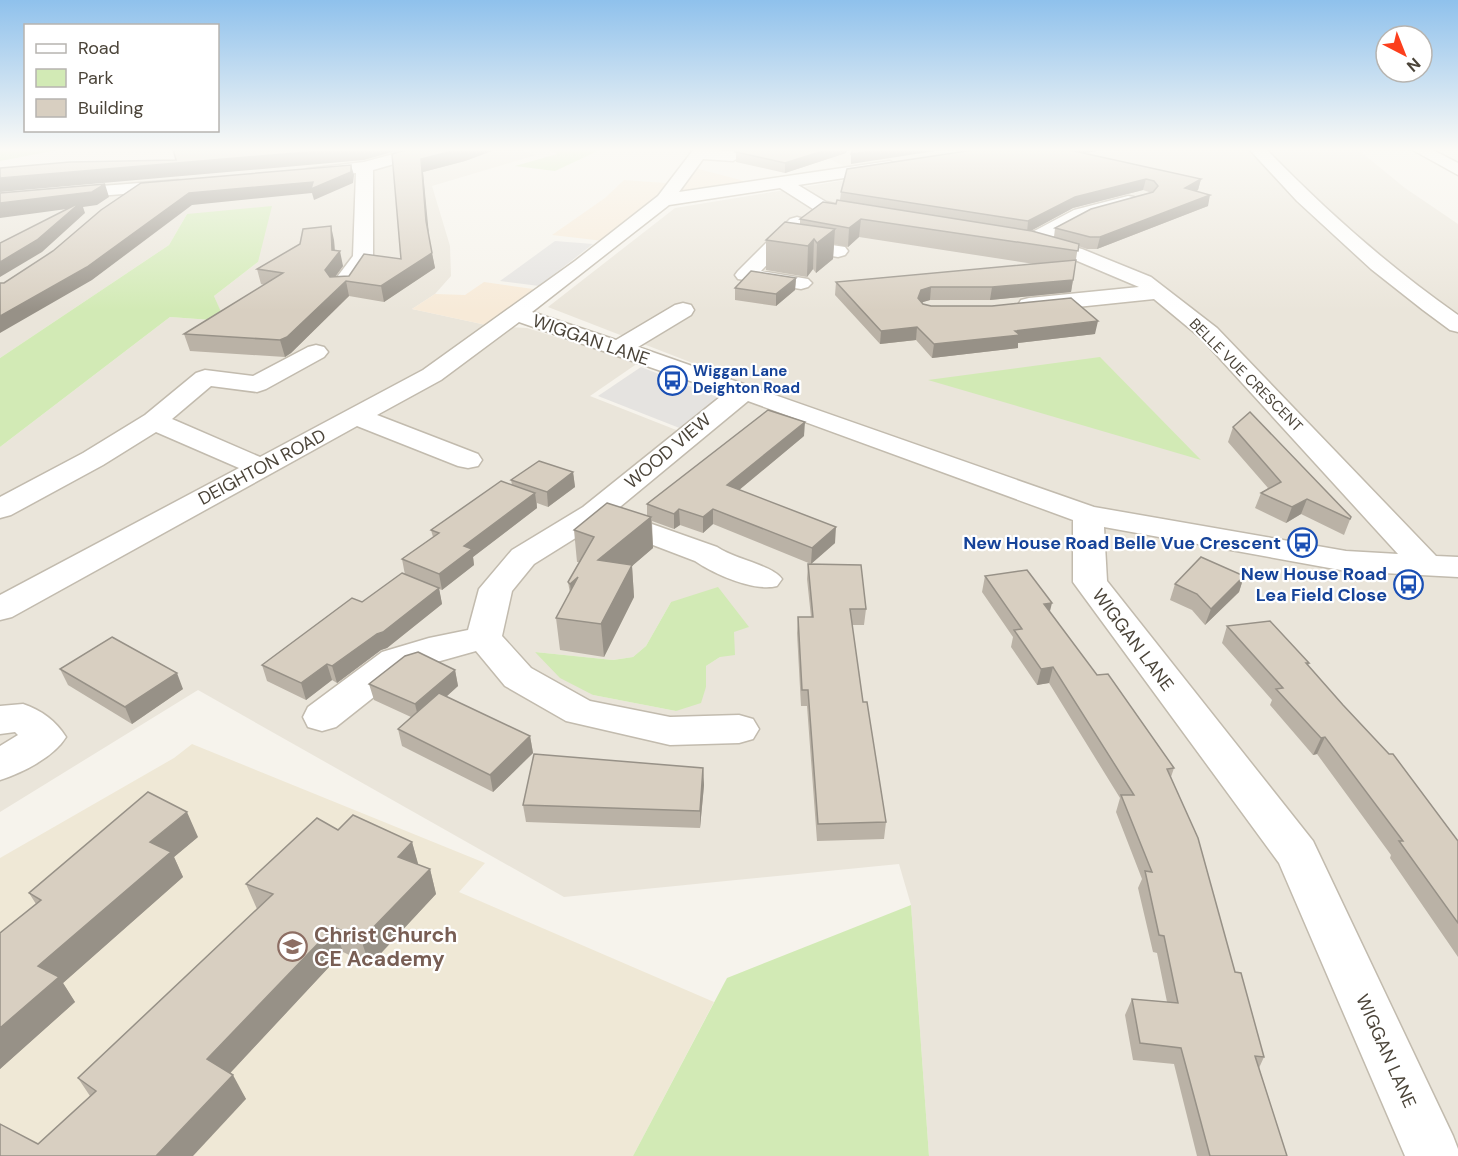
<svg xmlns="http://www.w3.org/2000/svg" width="1458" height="1156" font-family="'DM Sans',sans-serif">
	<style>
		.residential { fill: #eae5da; fill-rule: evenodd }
		.commercial { fill: #f7ead8 }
		.education { fill: #efe8d6 }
		.green { fill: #d2eab5 }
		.parking { fill: #e5e3e0 }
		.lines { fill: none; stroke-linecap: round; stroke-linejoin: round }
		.minor-casing { stroke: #c2bbae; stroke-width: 3 }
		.minor { fill: #fff; fill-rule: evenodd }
		.wall { fill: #bab2a6; fill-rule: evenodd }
		.shaded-wall { fill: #979187 }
		.building { fill: #d8cfc1; stroke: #979187; stroke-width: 1.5 }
		.labels { text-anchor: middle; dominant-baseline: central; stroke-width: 4.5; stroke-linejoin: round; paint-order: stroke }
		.far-transit-label { font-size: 15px; font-weight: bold; fill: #164399; stroke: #fff; text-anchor: start }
		.far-street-label { font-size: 15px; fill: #4b4439; stroke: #fff }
		.street-label { font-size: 18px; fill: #4b4439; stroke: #fff }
		.transit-label { font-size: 18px; font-weight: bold; fill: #164399; stroke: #fff; text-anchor: end }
		.near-education-label { font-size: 21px; font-weight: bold; fill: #785e54; stroke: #fff; text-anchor: start }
	</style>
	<rect width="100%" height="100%" fill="#f6f3ec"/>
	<path class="residential" d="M277 149H525L523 150 536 155 432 186 450 246 451 276 435 294 412 309 491 326 527 328 638 363 590 396 694 437 757 388 548 307 675 208 865 177 820 154 835 149H1458V151L1361 152 1405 188 1458 224V1156H929L911 905 899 864 564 897 198 690 0 812V447L170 317 224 321 214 296 258 262 187 214 169 245 0 358V173L200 162ZM671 602 748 627 734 631 720 657 706 666V687L676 711 593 695 535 652 613 660 633 657 646 646Z"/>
	<g class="commercial">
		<polygon points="695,168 752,183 658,199 604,241 552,235 605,198 624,180 679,184"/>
		<polygon points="484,282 540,290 491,326 412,309 435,294 465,295"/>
	</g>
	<polygon class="education" points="192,744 485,863 459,892 714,1002 633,1156 0,1156 0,858 174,758"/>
	<g class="green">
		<polygon points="0,149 63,149 0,161"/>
		<polygon points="546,149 602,149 555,171 515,166 557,154"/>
		<polygon points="272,206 258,262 214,296 225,321 170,317 0,447 0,358 169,245 187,214"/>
		<polygon points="1100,357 1201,460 928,380"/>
		<polygon points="718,587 749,627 734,632 735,655 720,657 706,666 706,687 701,703 676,711 593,695 560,678 535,652 613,660 633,657 646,646 671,602"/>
		<polygon points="911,905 929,1156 633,1156 727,978"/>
	</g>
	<g class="parking">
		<polygon points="555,241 593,244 539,286 500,281"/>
		<polygon points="641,367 717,397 708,409 682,429 598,396"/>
	</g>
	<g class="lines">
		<defs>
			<g id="minor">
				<polygon points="412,149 438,149 436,152 373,170 373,256 350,290 342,291 334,290 331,285 353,256 356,173 307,179 299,174 307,169 364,162"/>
				<path d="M694 149 733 151 741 156 733 161 703 159 679 192 890 161 898 166 890 171 798 185 826 202 867 211 869 215 867 219 860 221 813 209 780 188 669 205 532 312 616 340 675 305 683 303 691 305 694 310 691 315 638 347 1094 507 1346 551 1398 554 1201 338 1154 299 1029 312 1021 310 1018 305 1021 300 1029 298 1139 287 1068 257 1023 245 1020 241 1023 237 1074 210 1128 196 1134 197 1137 201 1134 205 1088 218 1047 240 1082 249 1151 277 1217 328 1436 556 1458 557V577L1346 571 1104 527 1107 581 1313 841 1453 1136 1458 1149V1156H1405L1279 863 1073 582V520L748 401 615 511 717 547C734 559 772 565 782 579L777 586C754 592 714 574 695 561L598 524 534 564 512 591 502 636 531 668 590 701 670 717 739 715 753 719 759 729 753 739 739 743 670 745 566 721 505 686 476 651 408 670 336 727 322 731 308 727 303 717 308 707 382 652 429 638 468 630 479 589 512 550 583 507 725 393 519 322 441 380 377 415 478 454 482 460 478 466 468 468 458 466 357 426 12 617 0 620V595L239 468 156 432 103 465 11 515 0 518V497L83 453 145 415 196 373 205 370 253 376 308 347 316 345 324 347 328 352 324 357 266 389 257 392 211 386 172 419 260 457 423 370 575 261 658 196Z"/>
				<path d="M1249 149H1266C1325 210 1388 266 1458 315V332L1450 330 1423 310 1371 269 1297 201Z"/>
				<polygon points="1411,149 1431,149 1458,163 1458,175"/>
				<polygon points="178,180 184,181 187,185 184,189 0,204 0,194"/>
				<polygon points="797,217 804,219 806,223 792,239 845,247 848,251 845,255 838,257 783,248 761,271 808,279 812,283 808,287 801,289 738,279 735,275 738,271 790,219"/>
				<path d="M23 704C41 710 56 721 66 737 54 757 22 773 0 780V746L18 735 15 732 0 734V706Z"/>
			</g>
		</defs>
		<use href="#minor" class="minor-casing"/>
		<use href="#minor" class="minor"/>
	</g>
	<g class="wall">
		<polygon points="409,149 497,149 465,161 423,172 428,233 435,268 384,302 349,296 291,353 285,357 190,351 184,334 265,285 261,284 257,269 334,240 335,251 343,266 335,277 349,276 401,259"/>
		<polygon points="731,149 847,149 846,153 785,173 736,162 736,152"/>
		<path d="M980 149H1108L1084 153 1201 179 1198 190 1196 191 1208 206 1097 249H1087L1078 246 1071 292 990 300H930L922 302 923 304 931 306 1095 334 1018 343V348L932 358 916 340 880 344 835 295 836 282 1034 264 859 237 848 247 834 244 833 259 816 273 813 269 807 277 766 270V240L800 224V219L836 204 840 200 841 192ZM1143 190 1152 193 1055 228 1054 237 1030 231 1073 208Z"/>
		<polygon points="796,278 795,290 776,306 735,300 735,288"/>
		<polygon points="1233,427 1351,517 1344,535 1301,514 1286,523 1255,508 1261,493 1268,488 1228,442"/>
		<polygon points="804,436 739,490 835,543 811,564 866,609 864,625 852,625 863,702 886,822 884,839 817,841 807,706 801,706 797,633 798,617 811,617 807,579 808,564 811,564 713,524 703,533 680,525 674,529 652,521 653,548 632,566 634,597 604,657 560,650 556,618 570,593 568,582 580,562 577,562 574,530 647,515 647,504"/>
		<polygon points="573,472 575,487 548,507 537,503 537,508 473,557 474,565 442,590 439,589 442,604 387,648 381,650 337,683 332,680 306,700 267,681 262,665 405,575 402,559 433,537 431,530 512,485 511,480"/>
		<polygon points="985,576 1050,612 1097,675 1174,768 1171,777 1235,972 1264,1057 1259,1068 1287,1156 1197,1156 1174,1064 1133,1060 1125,1015 1132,999 1167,1002 1157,953 1153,952 1138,888 1142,879 1116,812 1120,798 1049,683 1037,685 1011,647 1013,637 982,592"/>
		<polygon points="1244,576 1239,592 1205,625 1192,610 1170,600 1175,584"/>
		<polygon points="1227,626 1309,663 1308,666 1458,841 1458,957 1390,858 1391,855 1317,754 1313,755 1270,705 1272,700 1222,643"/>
		<polygon points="60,669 183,689 132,724 68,685"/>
		<polygon points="455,670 458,686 446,697 530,736 533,753 493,792 402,746 398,729 411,717 374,700 369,684"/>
		<polygon points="703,768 704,785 700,828 526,822 523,805"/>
		<polygon points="338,830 412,842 418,865 430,869 436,894 370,965 343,952 230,1073 246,1099 38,1144 90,1096 78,1078 257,909 246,884"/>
		<polygon points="198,837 174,857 183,877 63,983 75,1002 0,1069 0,933 36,904 29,893"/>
	</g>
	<g class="shaded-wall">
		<polygon points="343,149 403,149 364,160 0,192 0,178"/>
		<polygon points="460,149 497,149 465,161 423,172 429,235 426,221 421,159"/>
		<polygon points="829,149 847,149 846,153 785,173 785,163"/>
		<polygon points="883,149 948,149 851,164 851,154"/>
		<polygon points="1061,149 1108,149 1059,158"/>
		<polygon points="351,165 354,175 353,183 314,200 312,193 192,205 92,280 0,333 0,316 189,193"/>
		<polygon points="1146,179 1143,190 1073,208 1027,233 1028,221 1075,197"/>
		<polygon points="1201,179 1198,190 1182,199 1185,188"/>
		<polygon points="105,184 109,197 97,205 83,207 85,213 42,252 0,277 0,262 74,208 0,218 0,203"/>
		<polygon points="1210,195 1208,206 1097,249 1100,237"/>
		<polygon points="861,219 859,237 848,247 849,228"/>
		<polygon points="331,226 334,240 335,257 340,251 343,266 329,285 325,270 332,250"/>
		<polygon points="835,229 833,259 816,273 817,243"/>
		<polygon points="814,239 813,269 807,277 808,246"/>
		<polygon points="432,253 435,268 384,302 381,286"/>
		<polygon points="796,278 795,290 776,306 776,294"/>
		<polygon points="1073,280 1071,292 990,300 992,287"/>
		<polygon points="346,281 349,296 291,353 285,357 280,340"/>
		<polygon points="931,287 930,300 920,303 918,298 921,290"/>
		<polygon points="1098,321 1095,334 1018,343 1018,348 932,358 934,344 1015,331"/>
		<polygon points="917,327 916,340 880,344 881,331"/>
		<polygon points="805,422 804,436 727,500 727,485"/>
		<polygon points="573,472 575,487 548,507 547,492"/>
		<polygon points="535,493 537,508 473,557 474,565 442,590 439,574 464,546"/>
		<polygon points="1307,499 1301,514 1286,523 1292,507"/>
		<polygon points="679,509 680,525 674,529 674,514"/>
		<polygon points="713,509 713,524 703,533 703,517"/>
		<polygon points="651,517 653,548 632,566 634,597 604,657 601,624 598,560"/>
		<polygon points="836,527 835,543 811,564 812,548"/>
		<polygon points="1244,576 1239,592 1205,625 1211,609"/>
		<polygon points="578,577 574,616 570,584"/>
		<polygon points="439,588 442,604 387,648 381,650 337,683 332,666"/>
		<polygon points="1052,603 1048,619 1044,604"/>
		<polygon points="327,664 332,680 306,700 301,683"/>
		<polygon points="1053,667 1049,683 1037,685 1041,669"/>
		<polygon points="455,670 458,686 419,721 415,704"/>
		<polygon points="177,673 183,689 132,724 125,707"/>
		<polygon points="530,736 533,753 493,792 490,775"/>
		<polygon points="1325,737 1317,754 1313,755 1321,738"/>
		<polygon points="703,768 704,785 700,828 700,811"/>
		<polygon points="187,812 198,837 174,857 183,877 63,983 75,1002 0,1069 0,1028 38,966 150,842"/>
		<polygon points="412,842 419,867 398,857"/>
		<polygon points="430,869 436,894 370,965 361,940"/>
		<polygon points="334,927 343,952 220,1084 207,1059"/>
		<polygon points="233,1075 246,1099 193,1156 156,1156"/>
	</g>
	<g class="building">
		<polygon points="173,149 343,149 0,178 0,168 70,162 176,160"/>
		<polygon points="409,149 460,149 421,159 426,221 432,253 381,286 346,281 287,337 280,340 184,334 283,273 257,269 300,244 303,229 331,226 332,250 340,251 325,270 330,277 349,276 364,254 401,259 392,154"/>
		<polygon points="739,149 829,149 785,163 736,152"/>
		<polygon points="853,149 883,149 851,154"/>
		<polygon points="980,149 1065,149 1201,179 1185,188 1210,195 1100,237 1090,237 1055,228 1091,209 1153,192 1158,186 1154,181 1146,179 1075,197 1028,221 841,192 847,169"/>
		<polygon points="351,165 351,172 311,189 313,182 189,193 87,267 0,316 0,283 4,283 53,251 101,210 141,183"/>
		<polygon points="105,184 92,192 0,203 0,193"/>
		<polygon points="837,200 1032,231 1079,244 1078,251 861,219 849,228 800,219 823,202 836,204"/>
		<polygon points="81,202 37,240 0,262 0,243"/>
		<polygon points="785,222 835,229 817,243 814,239 808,246 766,240"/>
		<polygon points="1076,260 1073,280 992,287 931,287 921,290 918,298 923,304 931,306 992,306 1071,298 1098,321 1015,331 1020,335 934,344 917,327 881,331 836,282"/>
		<polygon points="751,271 796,278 776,294 735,288"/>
		<polygon points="768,410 805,422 727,485 836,527 812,548 713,509 703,517 679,509 674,514 647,504"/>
		<polygon points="1250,412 1351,517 1350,519 1307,499 1292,507 1261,493 1281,482 1233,427"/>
		<polygon points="539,461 573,472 547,492 511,480"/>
		<polygon points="501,481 535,493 464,546 472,549 439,574 402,559 439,533 431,530"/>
		<polygon points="607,503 651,517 598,560 632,565 601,624 556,618 578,577 570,584 568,582 594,537 574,530"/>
		<polygon points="1201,557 1244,576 1211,609 1197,594 1175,584"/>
		<polygon points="808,564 861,565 866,609 850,609 863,702 867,702 886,822 818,824 808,690 802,690 798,617 813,617"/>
		<polygon points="1027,570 1052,603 1044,604 1097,675 1108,674 1174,768 1167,769 1198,838 1235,972 1241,973 1264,1057 1255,1056 1287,1156 1210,1156 1181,1048 1140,1043 1132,999 1178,1003 1164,936 1159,935 1145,871 1152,872 1121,795 1134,795 1053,667 1041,669 1014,630 1022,629 985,576"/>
		<polygon points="402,573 439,588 383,632 377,634 332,666 327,664 301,683 262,665 352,598 362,602"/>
		<polygon points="1270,621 1309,663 1306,663 1343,705 1389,754 1393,754 1458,841 1458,923 1399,841 1403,841 1325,737 1321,738 1276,689 1283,688 1227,626"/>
		<polygon points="112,637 177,673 125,707 60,669"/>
		<polygon points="418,652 455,670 415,704 369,684 405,656"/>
		<polygon points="439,693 530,736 490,775 398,729"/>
		<polygon points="534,754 703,768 700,811 523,805"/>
		<polygon points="148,792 187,812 150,842 171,852 38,966 59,977 0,1028 0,933 41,900 29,893"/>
		<polygon points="353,815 412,842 398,857 430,869 361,940 334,927 207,1059 233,1075 156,1156 0,1156 0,1124 38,1144 96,1091 78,1078 273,894 246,884 317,818 338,830"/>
	</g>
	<linearGradient id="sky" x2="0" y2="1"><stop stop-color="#8fc1ec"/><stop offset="0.48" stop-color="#fbfaf6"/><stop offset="1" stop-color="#fbfaf6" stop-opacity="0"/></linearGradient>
	<rect width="1458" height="311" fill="url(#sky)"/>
	<defs>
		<symbol id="bus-ring" viewBox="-11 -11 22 22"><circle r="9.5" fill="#fff" stroke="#1a4fb4" stroke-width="1.5"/><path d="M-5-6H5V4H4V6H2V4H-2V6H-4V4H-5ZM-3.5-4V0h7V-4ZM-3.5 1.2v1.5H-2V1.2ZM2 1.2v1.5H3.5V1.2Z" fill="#1a4fb4"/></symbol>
		<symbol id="school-ring" viewBox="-11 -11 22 22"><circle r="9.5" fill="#fff" stroke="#8d6e63" stroke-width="1.5"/><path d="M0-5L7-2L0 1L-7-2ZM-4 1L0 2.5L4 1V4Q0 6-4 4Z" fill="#8d6e63"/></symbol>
	</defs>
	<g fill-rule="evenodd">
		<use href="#bus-ring" x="656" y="364" width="33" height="33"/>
		<use href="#bus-ring" x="1286" y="526" width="33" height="33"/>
		<use href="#bus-ring" x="1392" y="568" width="33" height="33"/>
		<use href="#school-ring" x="276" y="930" width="33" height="33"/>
	</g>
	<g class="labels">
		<g class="far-transit-label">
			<text x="693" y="371">Wiggan Lane<tspan x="693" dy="17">Deighton Road</tspan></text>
		</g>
		<g class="far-street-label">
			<text transform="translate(1246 375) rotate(45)">BELLE VUE CRESCENT</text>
		</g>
		<g class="street-label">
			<text transform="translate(591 340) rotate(19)">WIGGAN LANE</text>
			<text transform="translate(668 451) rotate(-40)">WOOD VIEW</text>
			<text transform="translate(262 467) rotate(-28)">DEIGHTON ROAD</text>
			<text transform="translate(1133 640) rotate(53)">WIGGAN LANE</text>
			<text transform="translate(1386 1051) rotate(66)">WIGGAN LANE</text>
		</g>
		<g class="transit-label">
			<text x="1281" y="543">New House Road Belle Vue Crescent</text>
			<text x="1387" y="574">New House Road<tspan x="1387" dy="21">Lea Field Close</tspan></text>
		</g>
		<g class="near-education-label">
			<text x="314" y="935">Christ Church<tspan x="314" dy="24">CE Academy</tspan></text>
		</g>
	</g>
	<rect x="24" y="24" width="195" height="108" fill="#ffffff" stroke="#b7b4b0" stroke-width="1.5"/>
	<rect x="36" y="44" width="30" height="9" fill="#ffffff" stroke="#b7b4b0" stroke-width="1.5"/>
	<text x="78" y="54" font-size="18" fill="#4b4439">Road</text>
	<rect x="36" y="69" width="30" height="18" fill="#d2eab5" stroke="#b7b4b0" stroke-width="1.5"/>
	<text x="78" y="84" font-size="18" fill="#4b4439">Park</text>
	<rect x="36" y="99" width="30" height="18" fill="#d8cfc1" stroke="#b7b4b0" stroke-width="1.5"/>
	<text x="78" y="114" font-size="18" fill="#4b4439">Building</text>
	<g transform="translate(1404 54) rotate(138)"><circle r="28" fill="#ffffff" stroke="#b7b4b0" stroke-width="1.5"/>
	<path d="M0-4.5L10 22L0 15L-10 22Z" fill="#fc3f1d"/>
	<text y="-9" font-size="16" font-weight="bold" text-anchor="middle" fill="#4b4439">N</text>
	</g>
</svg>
